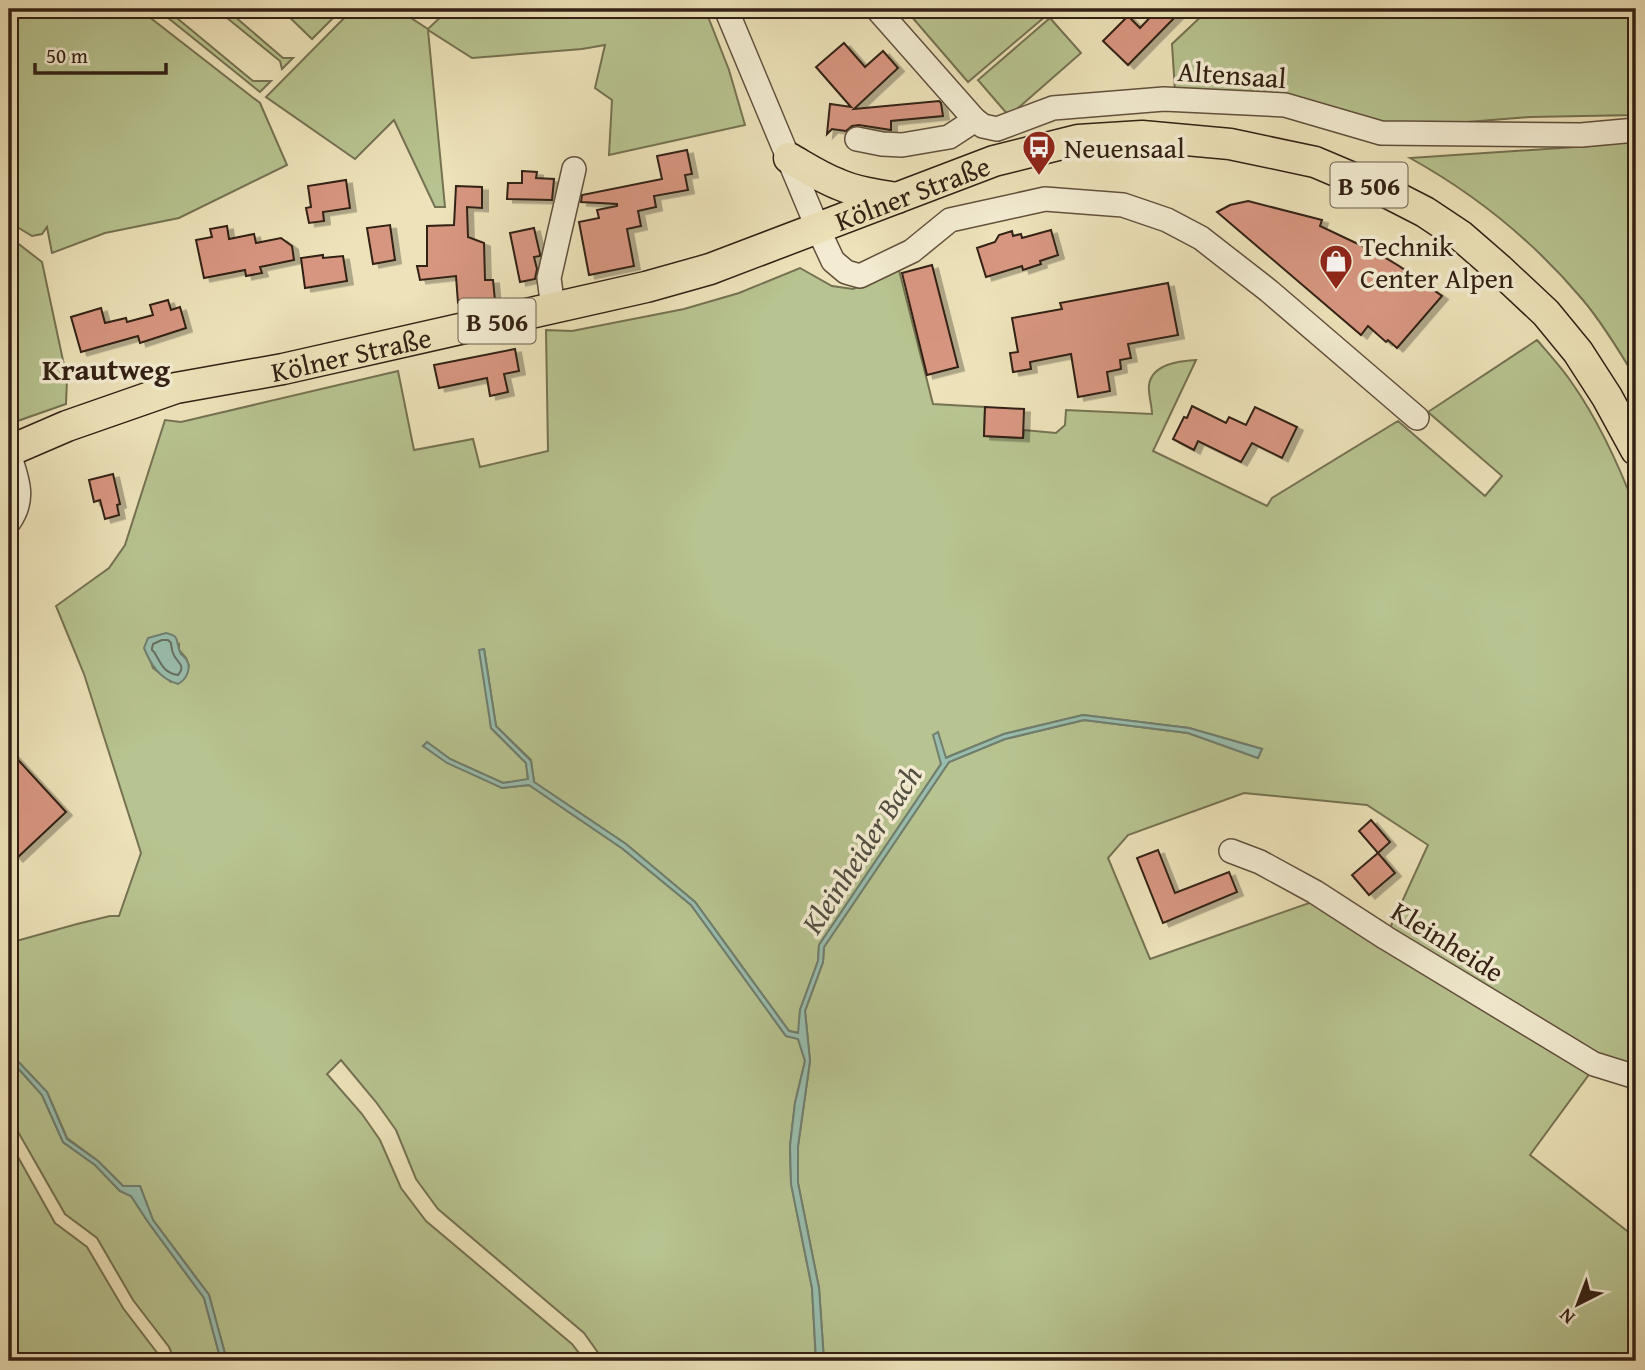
<svg xmlns="http://www.w3.org/2000/svg" width="1645" height="1370" font-family="'Gentium Book Plus',serif">
	<style>
		.green { fill: #b7c390; stroke: #757252; stroke-width: 2; fill-rule: evenodd }
		.water { fill: #99beae; stroke: #707f70; stroke-width: 2 }
		.lines { fill: none; stroke-linecap: round; stroke-linejoin: round }
		.shore { stroke: #666f61; stroke-width: 2 }
		.building { fill: #d79680; stroke: #332014; stroke-width: 2; filter: url(#shadow) }
		.minor-casing { stroke: #62503d; stroke-width: 26 }
		.major-casing { stroke: #332014; stroke-width: 33 }
		.minor { stroke: #f3ecd2; stroke-width: 23 }
		.major { stroke: #ede2b9; stroke-width: 30 }
		.labels { text-anchor: middle; dominant-baseline: central; stroke-width: 7; stroke-linejoin: round; paint-order: stroke }
		.shield { fill: #f3ecd2; stroke: #6d5d4d; stroke-width: 2 }
		.shield-label { font-size: 26px; font-weight: bold; fill: #332014 }
		.street-label { font-size: 28px; fill: #332014; stroke: #f3ecd2 }
		.poi-label { font-size: 28px; fill: #332014; stroke: #f3ecd2; text-anchor: start }
		.neighbourhood-label { font-size: 30px; font-weight: bold; fill: #332014; stroke: #f3ecd2 }
		.water-label { font-size: 30px; font-style: italic; fill: #524f42; stroke: #f3ecd2 }
	</style>
	<defs>
		<filter id="shadow"><feDropShadow dx="6" dy="3.5" stdDeviation="0" flood-color="#0004"/></filter>
	</defs>
	<rect width="100%" height="100%" fill="#ede2b9"/>
	<filter id="stains"><feTurbulence type="fractalNoise" baseFrequency=".00286" numOctaves="4"/><feColorMatrix values="0 0 0 0 .2 0 0 0 0 .09 0 0 0 0 .02 0 0 0 .5 -.17"/></filter>
	<radialGradient id="worn" r=".72"><stop offset=".6" stop-color="#630" stop-opacity="0"/><stop offset="1" stop-color="#630" stop-opacity=".3"/></radialGradient>
	<g class="green">
		<polygon points="9,9 139,9 260,103 287,165 179,218 105,233 52,253 47,227 42,234 32,236 9,222"/>
		<polygon points="157,9 166,9 253,81 271,81 260,92"/>
		<polygon points="216,9 226,9 283,58 293,58 282,69 280,61"/>
		<polygon points="281,9 342,9 312,39"/>
		<polygon points="353,9 397,9 428,29 449,9 705,9 729,70 745,125 609,155 612,100 595,88 605,45 582,49 472,58 428,30 445,207 435,207 394,120 355,159 266,97"/>
		<polygon points="905,9 1054,9 968,82"/>
		<polygon points="1209,9 1636,9 1636,115 1530,117 1405,127 1175,91 1172,44"/>
		<polygon points="1050,18 1081,53 1009,116 978,80"/>
		<path d="M1636 140V379C1620 352 1603 324 1583 300 1535 243 1475 194 1410 158L1590 146Z"/>
		<polygon points="9,240 16,242 42,262 67,379 66,404 9,424"/>
		<path d="M800 268 832 286 853 289 899 270 933 404 985 407 984 436 1023 438 1024 430 1056 433 1065 425 1066 410 1152 414C1152 405 1148 394 1149 385 1152 364 1179 361 1196 360L1153 451 1267 506 1272 498 1398 421 1485 496 1502 476 1428 412 1537 340C1549 354 1562 368 1572 383 1598 420 1620 468 1636 510V1066L1589 1052 1389 930 1428 845 1367 805 1244 793 1128 835 1108 858 1150 959 1312 902 1593 1069 1530 1155 1636 1238V1361H824L819 1288 798 1183V1146L810 1061 805 1011 823 962 824 947 949 762 1005 739 1084 720 1188 733 1258 758 1262 749 1189 728 1083 715 1004 734 945 758 938 733 941 764 819 945 818 961 800 1010 799 1033 789 1031 695 902 626 844 534 782 531 760 496 726 484 649 491 728 526 763 528 780 503 783 450 759 427 742 423 746 502 788 529 785 623 849 691 905 786 1036 798 1038 805 1061 795 1103 790 1146 791 1183 812 1288 816 1361H604L584 1333 438 1209 416 1179 396 1130 376 1102 341 1060 327 1074 362 1114 380 1140 401 1188 426 1221 572 1344 585 1361H227L209 1295 153 1220 140 1186H123L98 1161 67 1138 47 1092 9 1052V943L77 924 110 916H119L141 853 84 674 56 606 109 568 125 545 165 420 181 422 398 371 414 450 473 439 480 467 548 451 546 330 572 331 684 309 739 293ZM179 644V650L186 658 189 666 171 682 153 668 149 657Z"/>
		<polygon points="9,1058 42,1095 63,1142 95,1165 120,1191 131,1196 148,1222 204,1298 221,1361 175,1361 169,1347 133,1300 97,1238 65,1214 9,1116"/>
		<polygon points="9,1141 55,1223 87,1247 123,1308 158,1354 160,1361 9,1361"/>
	</g>
	<g class="water">
		<path d="M166 633C179 636 176 639 179 649 181 657 182 653 186 659 192 668 187 679 178 684 159 678 151 665 144 648L148 638Z"/>
		<polygon points="484,649 496,726 531,761 534,782 626,844 695,902 789,1031 798,1033 800,1010 818,961 819,945 941,764 933,735 938,732 946,758 1004,734 1083,715 1189,728 1262,749 1258,758 1188,733 1084,720 1005,739 949,762 824,947 823,962 805,1011 810,1061 798,1146 798,1183 819,1288 824,1361 816,1361 812,1288 791,1184 790,1146 795,1103 805,1061 798,1039 786,1036 691,905 623,849 529,785 502,788 447,763 423,746 427,742 450,759 503,783 528,779 526,763 491,728 479,650"/>
		<polygon points="9,1052 47,1092 67,1139 98,1161 123,1186 140,1186 153,1220 209,1295 227,1361 221,1361 204,1298 148,1222 131,1196 120,1191 95,1165 63,1142 42,1095 9,1058"/>
	</g>
	<g class="lines">
		<path class="shore" d="M162 640H168L171 643C171 644 172 651 173 653 176 663 187 664 178 675 165 673 162 666 156 655 151 646 151 654 153 644Z"/>
	</g>
	<g class="building">
		<polygon points="1158,9 1183,9 1128,65 1103,41 1128,16 1140,28"/>
		<polygon points="844,43 865,67 883,51 898,68 854,109 939,101 941,103 943,116 891,121 891,130 859,125 852,126 846,131 832,129 827,134 830,104 851,107 816,67"/>
		<polygon points="687,150 692,174 685,175 688,190 654,196 656,207 638,211 641,226 627,229 634,266 589,275 579,222 599,218 597,210 617,206 617,204 581,202 582,195 662,179 657,156"/>
		<polygon points="522,171 537,172 536,178 554,179 552,200 507,199 508,183 522,183"/>
		<polygon points="346,180 350,208 323,212 324,221 309,223 306,208 311,207 308,186"/>
		<polygon points="456,186 482,187 482,208 467,207 468,237 484,243 485,280 493,280 495,301 458,303 456,276 420,280 417,266 427,266 427,226 454,225"/>
		<polygon points="1248,201 1322,220 1320,226 1379,254 1399,266 1442,296 1397,348 1388,340 1386,342 1368,326 1361,335 1217,212 1230,205"/>
		<polygon points="390,225 395,260 373,264 367,228"/>
		<polygon points="227,226 229,239 254,234 256,243 281,238 292,246 294,260 260,267 262,273 246,276 245,270 204,278 196,240 212,237 210,229"/>
		<polygon points="534,228 540,254 540,256 534,257 537,269 535,279 520,282 510,233"/>
		<polygon points="1051,230 1058,255 1040,261 1041,264 1023,270 1022,266 986,277 977,248 995,242 999,235 1012,231 1013,236 1021,234 1022,238"/>
		<polygon points="323,255 323,258 343,256 347,281 305,288 301,258"/>
		<polygon points="932,265 958,367 927,375 902,273"/>
		<polygon points="1168,283 1178,335 1128,344 1131,358 1120,360 1121,369 1107,372 1110,391 1078,397 1071,354 1030,362 1031,369 1013,372 1010,353 1018,352 1012,318 1062,309 1060,303"/>
		<polygon points="168,300 171,310 180,307 186,328 140,343 138,336 81,352 71,317 101,308 105,323 126,318 127,322 153,315 150,305"/>
		<polygon points="515,349 519,371 504,374 508,392 490,396 487,378 439,388 434,365"/>
		<polygon points="1192,406 1226,423 1229,417 1246,425 1255,407 1297,427 1282,458 1252,443 1241,462 1198,441 1194,450 1173,439 1184,417 1187,418"/>
		<polygon points="985,407 1024,409 1023,438 984,436"/>
		<polygon points="113,474 120,504 117,505 119,515 105,519 100,500 94,502 89,480"/>
		<polygon points="9,750 66,812 17,858 9,850"/>
		<polygon points="1371,820 1390,842 1378,853 1359,831"/>
		<polygon points="1158,850 1175,893 1229,872 1237,892 1163,923 1137,858"/>
		<polygon points="1378,853 1395,873 1369,895 1352,875"/>
	</g>
	<g class="lines">
		<defs>
			<g id="minor">
				<polyline points="726,9 818,229 833,261 846,272 860,276 912,251 950,220 1045,199 1123,205 1167,220 1201,238 1269,291 1417,418"/>
				<polyline points="877,9 975,120 983,126 997,129 1053,108 1164,99 1285,105 1381,133 1581,135 1636,130"/>
				<polyline points="857,139 882,144 902,145 949,137 975,120"/>
				<polyline points="553,308 549,278 574,169"/>
				<path d="M9 454C17 479 26 498 9 522"/>
				<polyline points="1231,851 1260,862 1315,892 1386,938 1594,1064 1636,1077"/>
			</g>
			<g id="major">
				<path d="M789 158C805 167 820 177 838 184 856 192 877 195 897 198"/>
				<path id="s1" d="M9 451 67 426 176 388 283 369 646 287 710 269 994 161 1078 140 1142 136 1230 144 1315 162 1386 192 1425 212 1461 236 1499 269 1546 313 1578 352 1607 397 1636 450"/>
			</g>
		</defs>
		<use href="#minor" class="minor-casing"/>
		<use href="#major" class="major-casing"/>
		<use href="#minor" class="minor"/>
		<use href="#major" class="major"/>
	</g>
	<defs>
		<symbol id="bus-pin" viewBox="-11 -11 22 30"><path d="M0 17L-7.5 6A9.5 9.5 0 1 1 7.5 6Z" fill="#8f2418" stroke="#f3ecd2"/><path d="M-5-6H5V4H4V6H2V4H-2V6H-4V4H-5ZM-3.5-4V0h7V-4ZM-3.5 1.2v1.5H-2V1.2ZM2 1.2v1.5H3.5V1.2Z" fill="#fff"/></symbol>
		<symbol id="shop-pin" viewBox="-11 -11 22 30"><path d="M0 17L-7.5 6A9.5 9.5 0 1 1 7.5 6Z" fill="#8f2418" stroke="#f3ecd2"/><path d="M-5-2.5h2.3a2.7 3.5 0 0 1 5.4 0H5L5.5 6h-11ZM-1.5-2.5h3a1.5 2.3 0 0 0-3 0Z" fill="#fff"/></symbol>
	</defs>
	<g fill-rule="evenodd">
		<use href="#bus-pin" x="1020" y="128" width="38" height="52"/>
		<use href="#shop-pin" x="1317" y="242" width="38" height="52"/>
	</g>
	<g class="labels">
		<g class="shield">
			<rect x="1330.5" y="162.5" width="77" height="45" rx="5"/>
			<rect x="458.5" y="298.5" width="77" height="45" rx="5"/>
		</g>
		<g class="shield-label">
			<text x="1369" y="185">B 506</text>
			<text x="497" y="321">B 506</text>
		</g>
		<g class="street-label">
			<text transform="translate(1232 74) rotate(4)">Altensaal</text>
			<text stroke="none"><textPath href="#s1" startOffset="942">Kölner Straße</textPath></text>
			<text stroke="none"><textPath href="#s1" startOffset="357">Kölner Straße</textPath></text>
			<text transform="translate(1448 941) rotate(32)">Kleinheide</text>
		</g>
		<g class="poi-label">
			<text x="1064" y="147">Neuensaal</text>
			<text x="1360" y="245">Technik<tspan x="1360" dy="32">Center Alpen</tspan></text>
		</g>
		<g class="neighbourhood-label">
			<text x="106" y="369">Krautweg</text>
		</g>
		<g class="water-label">
			<text transform="translate(861 849) rotate(-57)">Kleinheider Bach</text>
		</g>
	</g>
	<rect width="1645" height="1370" fill="none" stroke="#ede2b9" stroke-width="35"/>
	<rect x="10" y="10" width="1624" height="1349" fill="none" stroke="#332014" stroke-width="3.5"/>
	<rect x="18" y="18" width="1610" height="1335" fill="none" stroke="#332014" stroke-width="2"/>
	<g transform="translate(1578 1304) rotate(222)" stroke="#f3ecd2" stroke-width="5" paint-order="stroke">
	<path d="M0-5L12 26L0 18L-12 26Z" fill="#332014"/>
	<text y="-10" font-size="19" font-weight="bold" text-anchor="middle" fill="#332014">N</text>
	</g>
	<path d="M35 63v10h131v-10" fill="none" stroke="#332014" stroke-width="3.5"/>
	<text x="46" y="63" font-size="21" fill="#332014" stroke="#f3ecd2" stroke-width="5" paint-order="stroke">50 m</text>
	<rect width="100%" height="100%" filter="url(#stains)"/>
	<rect width="100%" height="100%" fill="url(#worn)"/>
</svg>
